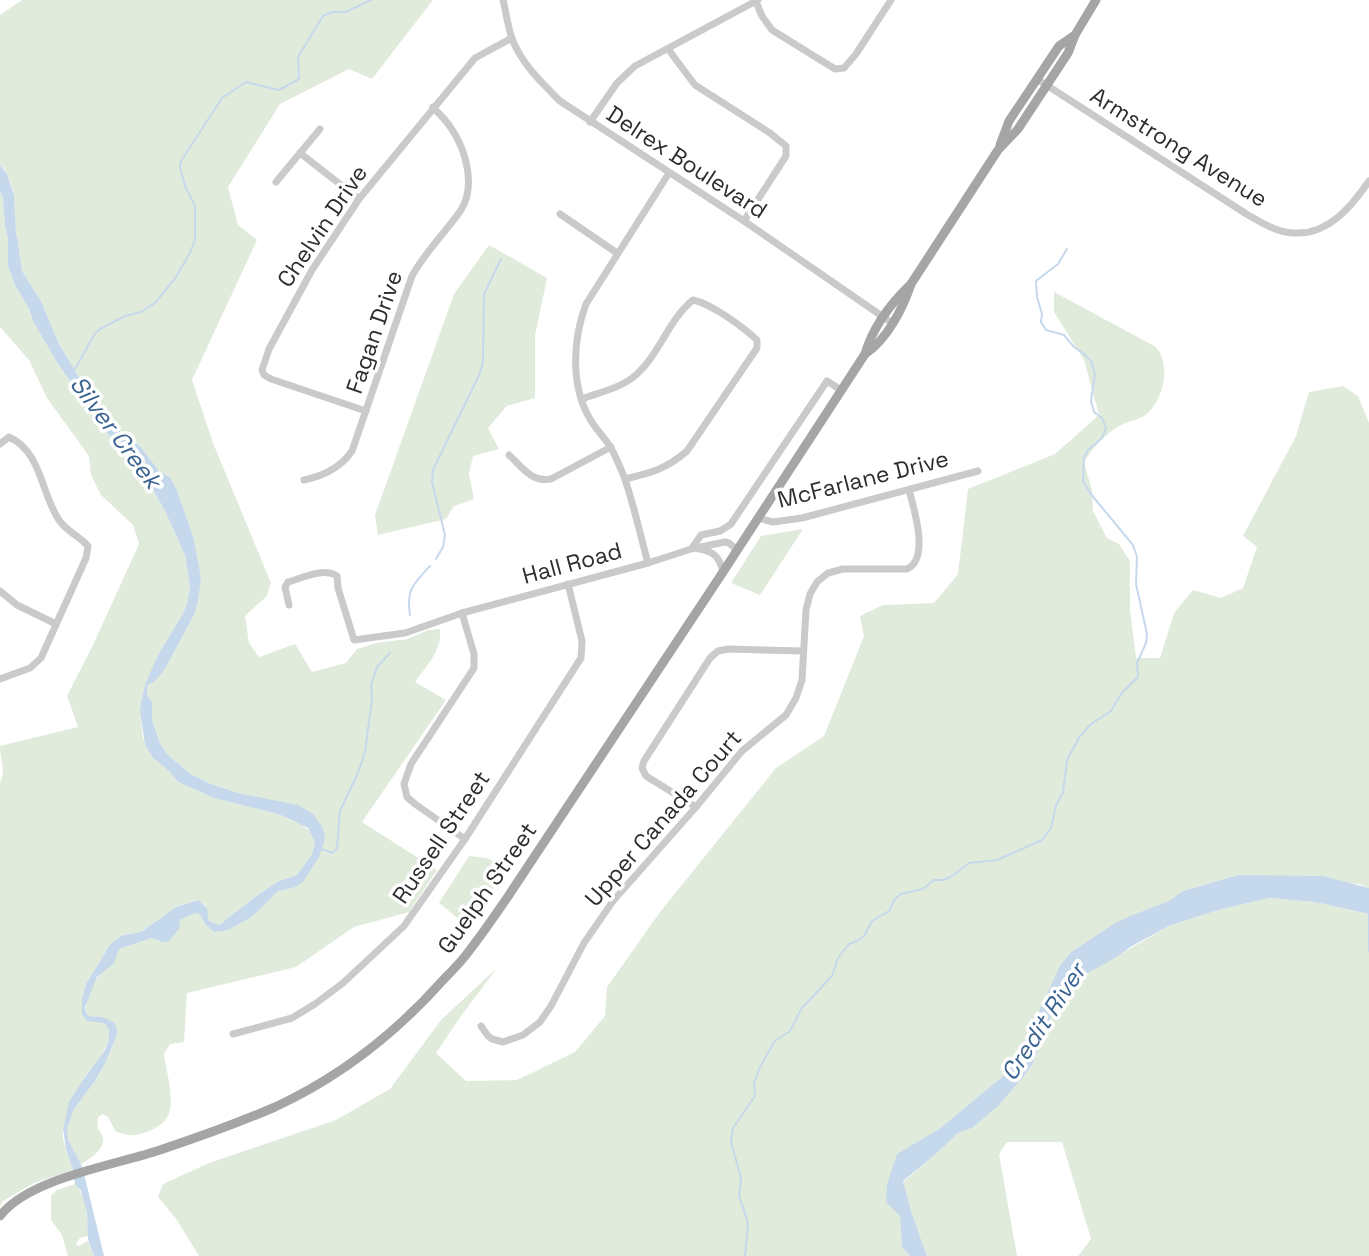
<svg xmlns="http://www.w3.org/2000/svg" width="1369" height="1256" font-family="'Space Grotesk',sans-serif">
	<style>
		.green { fill: #e1ebdb }
		.water { fill: #c6d8ec }
		.lines { fill: none; stroke-linecap: round; stroke-linejoin: round }
		.stream { stroke: #c6d8ec; stroke-width: 2 }
		.minor { stroke: #cacaca; stroke-width: 7 }
		.major { stroke: #a5a5a5; stroke-width: 9 }
		.labels { text-anchor: middle; dominant-baseline: central; stroke-width: 7; stroke-linejoin: round; paint-order: stroke }
		.street-label { font-size: 23px; fill: #2d2d2d; stroke: #fff }
		.water-label { font-size: 24px; font-style: italic; fill: #3a6391; stroke: #fff }
	</style>
	<rect width="100%" height="100%" fill="#fff"/>
	<g class="green">
		<path d="M22 0H433L372 79 349 69 280 104 228 187 238 225 257 240 192 380 213 443 271 583 267 596 245 616 249 643 259 657 295 644 312 672 346 663 357 649 376 643 408 639 428 630 440 629C442 651 427 665 415 682L446 700 362 822 437 870 409 912 354 927 296 967 187 993 184 1042 170 1044 164 1054C166 1071 177 1105 166 1119 163 1124 158 1126 153 1129 140 1136 130 1137 116 1132L108 1117 103 1114 98 1117C96 1133 101 1128 103 1139 105 1149 89 1160 81 1164 75 1153 65 1140 67 1128 69 1109 85 1095 95 1081 105 1066 114 1047 117 1030L103 1017 89 1016 86 1013C84 1003 92 984 99 976 110 963 112 966 119 949L152 938 162 942 180 920 196 912 200 914 205 924 215 932 253 916 278 891 293 888 325 835 242 794 211 784 191 774 175 761 167 754 160 743 152 720V702L147 695 148 684 165 669 194 615 198 601 193 536 177 490 170 477 160 472 140 446 123 434 117 428 99 401 82 382 59 344 41 301 22 271 18 242 16 233 14 195 11 184 5 170 0 165V15Z"/>
		<path d="M0 192 3 198 5 226 8 238V266L14 283 29 309 31 317 58 364 101 425 121 450 141 468 165 511 185 555 190 586 187 604 184 614 159 653 141 702 140 712 143 738 152 757 169 771 178 782 214 798 278 814 302 825 311 832 315 842 312 854 297 875 279 881 259 894 219 925 209 921 206 906 197 900 176 907 141 932 123 935 111 943 86 984 82 999V1014L87 1021C92 1021 99 1021 103 1023 124 1033 91 1068 84 1078 80 1085 65 1119 63 1128 61 1141 69 1157 73 1170L34 1183 3 1201 0 1206V783C6 769 0 760 0 746L78 727 67 696 93 645 139 544 133 525 101 495 91 475 89 456 47 398 29 360 0 327Z"/>
		<polygon points="489,245 547,278 535,336 535,398 507,406 488,428 499,449 473,456 469,474 474,499 454,506 446,519 378,535 375,515 454,294"/>
		<path d="M1054 292 1156 347C1171 364 1164 398 1148 413 1142 419 1130 421 1123 424 1108 431 1091 449 1084 463L1092 490 1093 511 1107 538 1119 544 1130 561V609L1136 658H1160L1174 613 1193 590 1221 598 1243 588 1257 547 1243 536 1296 436 1309 392 1343 386 1358 396 1369 423V888L1359 884 1238 875 1183 891 1170 901 1135 914 1026 1039 1008 1072 939 1129 897 1155 902 1247 910 1256H199L177 1220 158 1197 163 1184 209 1163 336 1120 390 1089 441 1020 497 968 461 1016 436 1053 466 1081 517 1080 575 1052 605 1016 607 987 660 912 776 768 824 736 864 636 860 616 883 605 934 603 958 574 968 489 1055 454 1099 415 1084 360 1054 312Z"/>
		<polygon points="803,529 760,595 731,583 761,536"/>
		<polygon points="469,856 487,858 507,869 467,926 439,903"/>
		<polygon points="1270,898 1315,902 1369,914 1369,1256 1078,1256 1091,1239 1062,1142 1007,1142 999,1154 1017,1256 927,1256 911,1211 903,1182 935,1155 958,1133 972,1128 1025,1075 1033,1063 1050,1019 1062,999 1086,974 1171,925 1222,909"/>
		<path d="M75 1184C87 1198 88 1217 88 1236L80 1238 76 1244 78 1246 88 1241 94 1256H68L62 1235 51 1220V1196L57 1190Z"/>
	</g>
	<g class="water">
		<polygon points="0,165 7,174 14,195 16,233 18,242 22,271 41,301 59,344 82,382 99,401 117,428 123,434 140,446 160,472 170,477 177,490 193,536 201,578 198,601 194,615 165,669 154,682 148,684 147,695 152,702 152,720 160,743 167,754 175,761 191,774 211,784 242,794 298,805 313,814 321,825 325,835 324,842 319,857 303,882 293,888 278,891 253,916 228,930 214,932 205,924 200,914 195,913 180,920 179,929 168,942 162,942 152,938 119,949 114,963 97,977 85,1007 86,1013 89,1016 103,1017 115,1023 117,1030 116,1037 106,1062 95,1081 74,1109 67,1128 68,1140 81,1164 85,1178 104,1256 94,1256 88,1240 87,1213 81,1191 75,1184 73,1170 66,1149 63,1129 69,1102 83,1080 105,1050 109,1040 109,1030 106,1025 103,1023 87,1021 82,1014 82,999 86,984 111,943 123,935 141,932 176,907 198,900 207,908 209,921 219,925 259,894 279,881 297,875 312,854 315,842 308,828 292,820 278,814 214,798 178,782 169,771 152,757 145,744 140,712 141,702 146,682 159,653 183,614 187,604 190,586 185,555 165,511 141,468 121,450 101,425 58,364 33,321 29,309 14,283 8,266 8,238 5,226 3,198 0,192"/>
		<polygon points="1238,875 1323,876 1369,888 1369,914 1315,902 1270,898 1222,909 1171,925 1132,946 1115,958 1086,974 1062,999 1050,1019 1033,1063 1025,1075 998,1106 972,1128 958,1133 935,1155 903,1181 911,1211 927,1256 910,1256 902,1247 900,1216 886,1202 887,1184 897,1154 939,1129 1008,1072 1026,1039 1060,966 1070,953 1115,923 1135,914 1169,901 1183,891"/>
	</g>
	<g class="lines">
		<g class="stream">
			<polyline points="75,369 94,335 100,329 125,316 141,312 155,303 176,277 190,253 195,240 195,206 185,186 180,168 181,161 222,98 246,82 279,90 299,79 298,57 323,16 332,12 346,12 371,0"/>
			<polyline points="436,559 443,547 445,535 432,482 433,470 480,373 483,362 484,294 501,259"/>
			<path d="M410 615C406 590 413 584 430 566"/>
			<polyline points="321,849 333,853 337,848 340,811 358,773 365,752 372,699 371,685 377,667 390,653"/>
			<polyline points="1369,912 1369,951"/>
			<polyline points="745,1256 748,1223 739,1196 741,1178 731,1142 733,1128 755,1096 754,1083 760,1067 775,1041 790,1031 802,1008 832,976 838,958 849,944 857,941 864,936 872,921 889,911 895,899 901,894 923,889 934,880 944,880 952,876 969,863 997,860 1042,840 1051,828 1056,805 1063,793 1067,760 1080,736 1091,724 1111,711 1121,694 1138,677 1137,663 1146,643 1147,634 1136,584 1137,557 1133,545 1090,493 1083,481 1084,458 1088,450 1102,438 1106,428 1102,418 1094,412 1091,401 1095,374 1091,361 1084,354 1074,347 1064,335 1046,330 1041,322 1042,314 1037,297 1036,281 1058,264 1067,249"/>
		</g>
		<g class="minor">
			<path d="M503 0C506 12 508 27 512 39 522 64 541 82 560 101L744 221 892 323"/>
			<polyline points="756,2 762,16 772,30 835,69 844,68 856,54 891,0"/>
			<polyline points="668,49 695,85 770,133 786,146 786,156 744,221"/>
			<path d="M1037 79 1248 215C1262 223 1278 233 1295 233 1328 235 1352 206 1369 181"/>
			<polyline points="590,122 617,83 635,66 758,0"/>
			<polyline points="300,153 359,199"/>
			<polyline points="276,182 320,129"/>
			<polyline points="560,214 617,253"/>
			<path d="M582 399C600 392 622 388 637 374 660 353 669 319 693 300 712 304 743 327 757 340V348L687 451C666 469 651 473 625 479"/>
			<polyline points="366,411 271,379 264,375 262,370 269,349 312,270 359,199 475,58 512,38"/>
			<path d="M0 444 9 437C42 452 41 494 59 520 66 531 79 536 88 546L86 558 41 658 30 668 0 679"/>
			<path d="M509 455C522 467 532 483 551 479L611 447"/>
			<path d="M304 480C323 476 341 467 352 451L412 276C425 252 445 233 461 210 476 186 466 150 451 128 446 120 439 114 433 107"/>
			<polyline points="758,518 773,522 802,518 978,471"/>
			<polyline points="692,548 701,535 720,531 731,524 827,381 841,390"/>
			<path d="M699 549C714 551 720 558 723 572"/>
			<path d="M648 563C640 535 633 500 623 474 619 465 615 454 609 445 603 436 595 428 590 419 570 385 573 339 586 304L669 173"/>
			<polyline points="0,591 17,605 56,624"/>
			<path d="M289 605 285 587 288 582C303 578 323 567 337 576L338 588 354 640 405 633 462 613 648 563 691 549 725 542 729 543 737 550"/>
			<polyline points="462,613 474,654 474,668 411,764 404,784 407,797 415,804 465,839"/>
			<polyline points="696,807 646,776 642,768 644,761 710,658 718,651 728,649 803,651"/>
			<path d="M481 1026 488 1036 492 1039 503 1042 523 1035 540 1022 551 1006 584 943 613 901 696 807 742 751 786 715 796 698 802 680 806 610 810 594 817 582 828 573 843 569H907C930 559 914 509 909 490"/>
			<polyline points="233,1034 292,1018 315,1004 343,983 404,926 465,839 581,658 582,641 568,584"/>
		</g>
		<g class="major">
			<polyline points="1000,145 1009,121 1059,46 1075,35"/>
			<path d="M865 354C887 340 903 308 911 284L998 150 1018 129 1068 53 1075 35 1096 0"/>
			<path d="M0 1216C29 1178 116 1165 160 1150 199 1137 238 1123 275 1107 340 1077 397 1032 444 979 453 970 462 961 469 951 483 933 496 914 509 895L723 572 865 354C873 327 891 303 911 284"/>
		</g>
	</g>
	<g class="labels">
		<g class="street-label">
			<text transform="translate(1179 147) rotate(32)">Armstrong Avenue</text>
			<text transform="translate(687 162) rotate(33)">Delrex Boulevard</text>
			<text transform="translate(322 226) rotate(-56)">Chelvin Drive</text>
			<text transform="translate(374 332) rotate(-71)">Fagan Drive</text>
			<text transform="translate(863 479) rotate(-14)">McFarlane Drive</text>
			<text transform="translate(572 563) rotate(-15)">Hall Road</text>
			<text transform="translate(663 818) rotate(-49)">Upper Canada Court</text>
			<text transform="translate(441 837) rotate(-56)">Russell Street</text>
			<text transform="translate(487 888) rotate(-55)">Guelph Street</text>
		</g>
		<g class="water-label">
			<text transform="translate(116 432) rotate(53)">Silver Creek</text>
			<text transform="translate(1043 1022) rotate(-57)">Credit River</text>
		</g>
	</g>
</svg>
